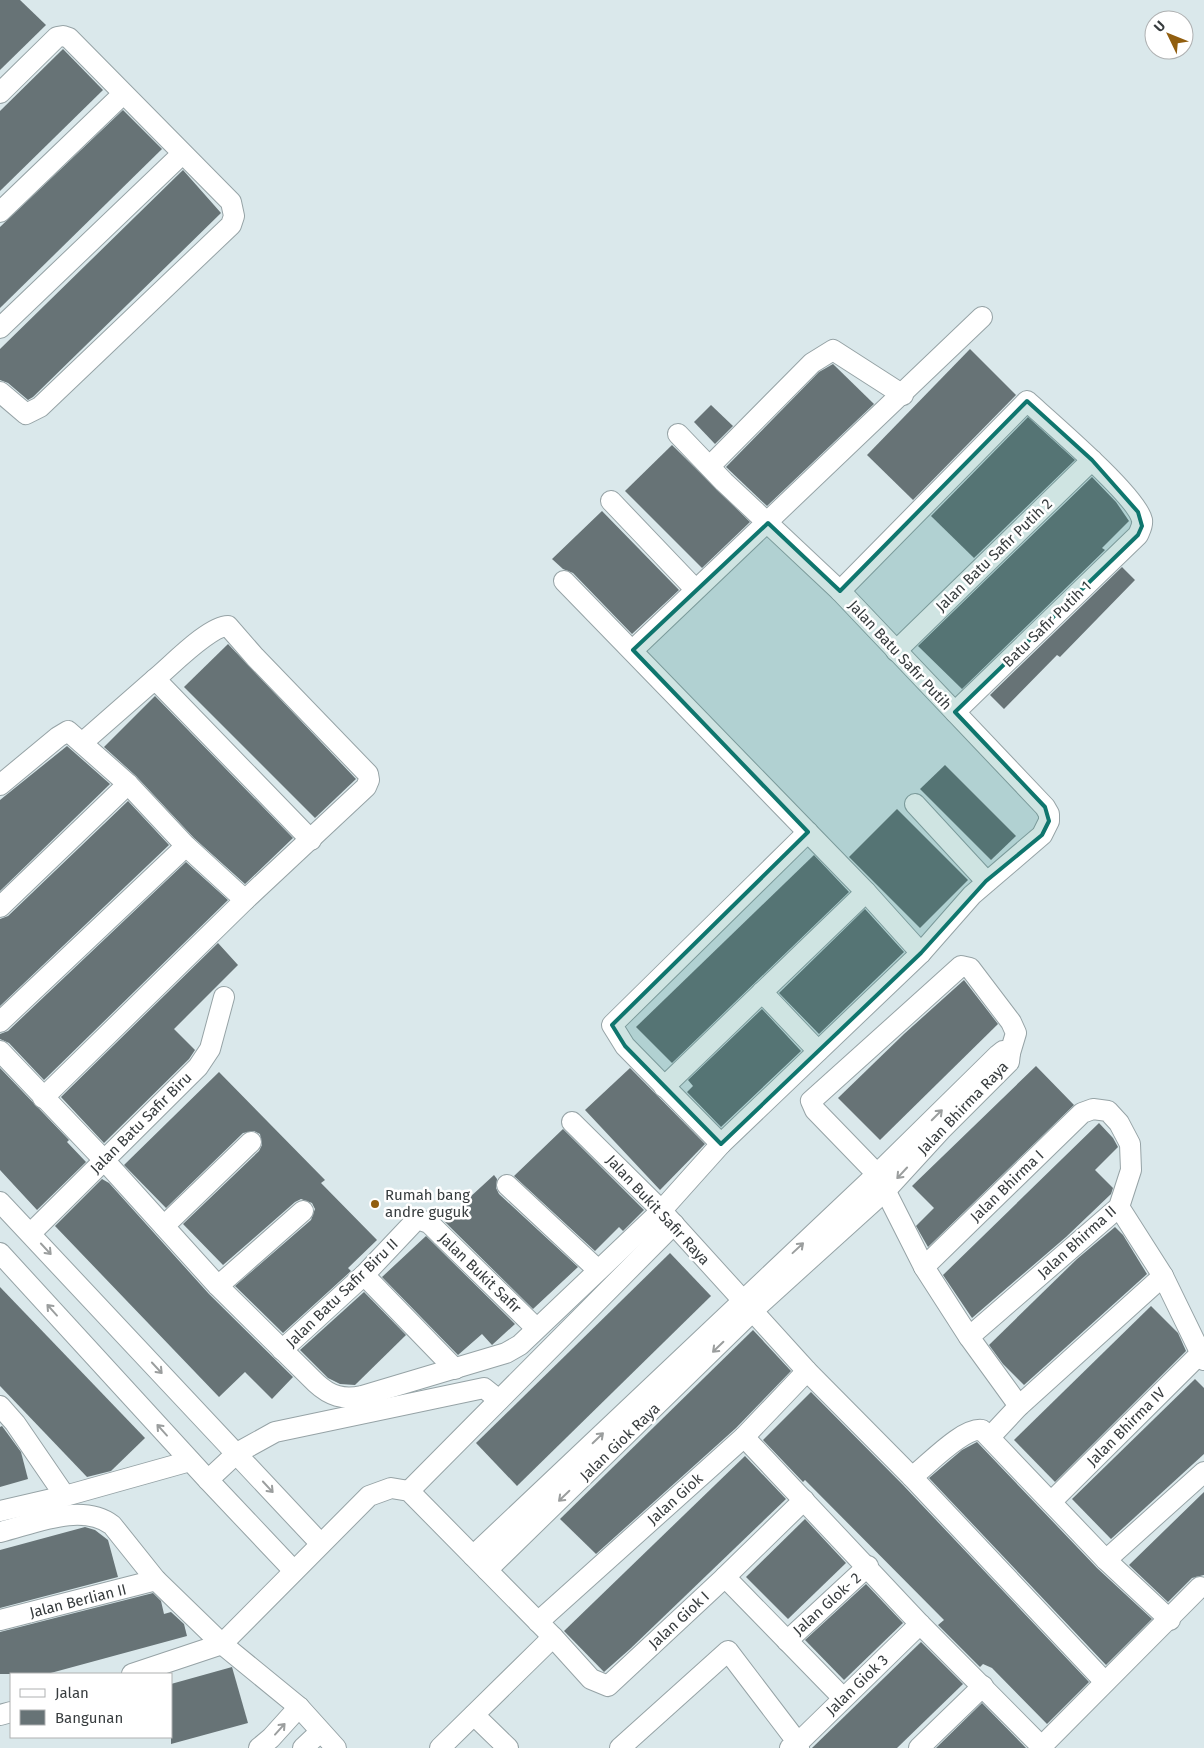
<svg xmlns="http://www.w3.org/2000/svg" width="1204" height="1748" font-family="'Fira Sans',sans-serif">
	<style>
		.building { fill: #677376 }
		.lines { fill: none; stroke-linecap: round; stroke-linejoin: round }
		.minor-casing { stroke: #96a3a6; stroke-width: 22 }
		.minor { stroke: #fff; stroke-width: 20 }
		.oneway { stroke: #9b9e9e }
		.marked { fill: #0f766e; fill-opacity: 0.2; stroke: #0f766e; stroke-width: 4; stroke-linejoin: round }
		.poi-dot { fill: #915e0f; stroke: #fff; stroke-width: 2 }
		.labels { text-anchor: middle; dominant-baseline: central; stroke-width: 5; stroke-linejoin: round; paint-order: stroke }
		.street-label { font-size: 15px; fill: #373c3e; stroke: #fff }
		.poi-label { font-size: 15px; fill: #373c3e; stroke: #fff; text-anchor: start }
	</style>
	<rect width="100%" height="100%" fill="#dae8eb"/>
	<g class="building">
		<polygon points="0,0 20,0 46,25 0,70"/>
		<polygon points="63,49 103,90 0,191 0,111"/>
		<polygon points="123,110 162,149 0,308 0,227"/>
		<polygon points="183,170 221,213 33,397 28,400 8,383 0,380 0,349"/>
		<polygon points="970,349 1016,395 913,500 867,455"/>
		<polygon points="833,364 874,404 767,506 726,467 819,372"/>
		<polygon points="711,405 733,426 715,444 694,422"/>
		<polygon points="1028,417 1075,460 974,558 931,516"/>
		<polygon points="672,445 750,522 702,568 625,491"/>
		<polygon points="1092,477 1116,502 1129,521 1102,548 1105,550 962,689 918,646"/>
		<polygon points="602,511 679,590 632,634 573,573 563,569 552,559"/>
		<polygon points="1122,567 1135,580 1060,657 1057,655 1004,709 990,695"/>
		<polygon points="228,644 356,779 315,818 184,687"/>
		<polygon points="155,696 293,838 245,884 194,838 136,776 104,747"/>
		<polygon points="67,746 110,784 0,891 0,800"/>
		<polygon points="945,765 1016,836 991,860 920,789"/>
		<polygon points="128,801 169,845 0,1006 0,919 8,916"/>
		<polygon points="897,809 968,880 920,928 849,857"/>
		<polygon points="814,855 849,892 672,1063 636,1027"/>
		<polygon points="186,862 228,900 44,1080 9,1043 0,1039 0,1034 8,1031"/>
		<polygon points="865,909 904,952 819,1034 779,993"/>
		<polygon points="218,943 238,965 174,1029 195,1050 189,1059 104,1143 61,1097"/>
		<polygon points="964,980 998,1024 880,1140 838,1098 904,1034"/>
		<polygon points="762,1009 801,1051 721,1127 687,1092 693,1086 688,1080"/>
		<polygon points="1036,1066 1074,1105 928,1247 916,1226 934,1208 912,1186"/>
		<polygon points="0,1068 69,1140 67,1142 86,1162 37,1210 0,1170"/>
		<polygon points="630,1068 705,1144 660,1190 585,1110"/>
		<polygon points="219,1072 325,1180 321,1183 377,1240 348,1268 351,1271 283,1333 235,1286 311,1220 315,1209 312,1203 301,1199 295,1202 223,1265 183,1224 259,1151 262,1145 260,1134 254,1131 243,1133 166,1208 124,1165"/>
		<polygon points="1099,1123 1113,1138 1118,1147 1095,1170 1113,1188 1111,1194 1066,1237 972,1318 943,1275"/>
		<polygon points="563,1129 644,1210 623,1231 619,1227 595,1251 514,1176"/>
		<polygon points="494,1175 497,1179 496,1188 499,1194 578,1267 533,1309 444,1221"/>
		<polygon points="102,1179 109,1183 209,1294 293,1377 272,1399 245,1372 219,1397 55,1226"/>
		<polygon points="1115,1227 1123,1235 1147,1274 1024,1385 1003,1364 989,1345 1077,1259"/>
		<polygon points="426,1236 515,1324 492,1345 482,1334 458,1355 382,1277"/>
		<polygon points="670,1253 711,1296 517,1486 476,1443"/>
		<polygon points="0,1287 145,1438 111,1471 87,1477 0,1386"/>
		<polygon points="364,1292 406,1335 355,1385 340,1384 328,1378 300,1350"/>
		<polygon points="1151,1306 1178,1333 1186,1351 1055,1482 1014,1440"/>
		<polygon points="753,1330 791,1371 736,1428 596,1554 560,1519"/>
		<polygon points="1195,1379 1204,1388 1204,1454 1111,1539 1072,1499"/>
		<polygon points="811,1392 903,1485 1089,1682 1047,1724 992,1668 983,1664 980,1667 938,1625 944,1620 805,1480 803,1482 763,1440"/>
		<polygon points="2,1426 21,1452 28,1479 0,1487 0,1427"/>
		<polygon points="977,1442 1097,1568 1152,1619 1106,1665 929,1478 962,1450"/>
		<polygon points="745,1456 786,1499 630,1649 604,1672 564,1631"/>
		<polygon points="1204,1492 1204,1575 1192,1578 1168,1602 1129,1565"/>
		<polygon points="805,1519 846,1563 788,1619 746,1577"/>
		<polygon points="85,1527 95,1530 108,1540 118,1577 0,1608 0,1550"/>
		<polygon points="866,1584 903,1623 844,1680 805,1640"/>
		<polygon points="153,1593 161,1601 164,1614 171,1612 184,1624 187,1636 47,1674 0,1674 0,1632"/>
		<polygon points="921,1642 963,1684 897,1748 812,1748"/>
		<polygon points="232,1667 248,1723 171,1744 171,1684"/>
		<polygon points="982,1703 1026,1748 936,1748"/>
	</g>
	<g class="lines">
		<defs>
			<g id="minor">
				<polyline points="0,93 57,37 63,36 69,38 231,202 234,216 231,225 40,407 26,414 0,392"/>
				<polyline points="0,212 123,94"/>
				<polyline points="0,328 182,154"/>
				<polyline points="710,466 812,363 833,350 903,395"/>
				<polyline points="611,501 695,589"/>
				<polyline points="564,581 866,892 921,953"/>
				<path d="M840 591 1027 401C1049 421 1137 496 1142 520 1143 526 1140 530 1138 535L955 712"/>
				<polyline points="633,650 982,317"/>
				<polyline points="896,651 1092,460"/>
				<polyline points="82,743 155,679 311,840"/>
				<polyline points="0,785 58,737 68,731 128,784 186,846 245,900"/>
				<polyline points="915,804 986,881"/>
				<polyline points="0,907 128,784"/>
				<polyline points="762,992 818,1051"/>
				<polyline points="0,1022 186,846"/>
				<path d="M0 1051 104 1160 218 1286 316 1383C330 1396 343 1400 362 1396L506 1353 520 1345 661 1211 721 1144 921 953 972 895 1042 835 1049 821V814L1045 807 840 591 724 482 678 434"/>
				<polyline points="1010,1053 1016,1033 1011,1022 970,968 961,966 811,1101 815,1110 877,1174 924,1267 969,1337 1019,1406"/>
				<polyline points="664,1087 866,892"/>
				<path d="M43 1098 245 900 366 787 369 780 368 774 255 657 228 626C209 626 171 666 155 679"/>
				<polyline points="572,1122 658,1207 807,1371 912,1477 1105,1682"/>
				<polyline points="721,1144 625,1046 612,1025 808,832"/>
				<polyline points="507,1185 598,1270"/>
				<polyline points="0,1202 320,1543"/>
				<polyline points="1119,1207 1163,1276 1204,1360"/>
				<polyline points="164,1226 251,1142"/>
				<polyline points="31,1233 198,1067 210,1049 224,997"/>
				<polyline points="0,1253 208,1480 294,1571"/>
				<polyline points="924,1267 1082,1113 1093,1109 1108,1111 1119,1123 1130,1144 1131,1170 1119,1207 969,1337"/>
				<polyline points="364,1275 455,1369"/>
				<polyline points="218,1286 303,1211"/>
				<polyline points="282,1350 364,1275 417,1219 429,1223 536,1328"/>
				<polyline points="0,1406 15,1423 65,1496 190,1461"/>
				<polyline points="744,1437 920,1624 1042,1747"/>
				<polyline points="990,1437 1019,1406 1163,1276"/>
				<path d="M912 1477C928 1465 963 1427 982 1430L1106 1560 1170 1620"/>
				<polyline points="208,1480 237,1453 275,1432 484,1388 499,1400"/>
				<polyline points="409,1491 674,1224"/>
				<polyline points="1051,1502 1201,1353"/>
				<polyline points="0,1511 65,1496"/>
				<path d="M0 1532C33 1524 81 1502 112 1525L156 1580 222 1644 299 1707 336 1748"/>
				<polyline points="473,1556 877,1174 998,1055 1003,1051 1010,1053 1009,1062 941,1130 886,1190 760,1304 487,1570"/>
				<polyline points="1106,1560 1204,1472"/>
				<polyline points="725,1577 843,1698"/>
				<polyline points="0,1620 156,1580"/>
				<polyline points="538,1622 744,1437 807,1371"/>
				<polyline points="787,1641 868,1566"/>
				<polyline points="132,1674 222,1644 369,1496 391,1488 409,1491 553,1637 591,1679 608,1686 725,1577 804,1500"/>
				<polyline points="0,1715 11,1712"/>
				<polyline points="474,1715 508,1748"/>
				<polyline points="259,1748 271,1738 299,1707"/>
				<polyline points="303,1748 320,1732"/>
				<polyline points="440,1748 553,1637"/>
				<polyline points="620,1748 728,1651 798,1743 790,1748"/>
				<polyline points="799,1748 798,1743 920,1624"/>
				<polyline points="919,1748 983,1686"/>
				<polyline points="1040,1748 1200,1587"/>
			</g>
		</defs>
		<use href="#minor" class="minor-casing"/>
		<use href="#minor" class="minor"/>
	</g>
	<defs><path id="oneway-shaft" d="M-6 0H5M1.5-3L5.5 0L1.5 3" fill="none" stroke-width="1.6" stroke-linecap="round" stroke-linejoin="round" transform="scale(1.25)"/></defs>
	<g class="oneway">
		<use href="#oneway-shaft" transform="translate(937 1115) rotate(-45)"/>
		<use href="#oneway-shaft" transform="translate(902 1173) rotate(133)"/>
		<use href="#oneway-shaft" transform="translate(798 1248) rotate(-43)"/>
		<use href="#oneway-shaft" transform="translate(46 1249) rotate(47)"/>
		<use href="#oneway-shaft" transform="translate(52 1310) rotate(-132)"/>
		<use href="#oneway-shaft" transform="translate(718 1347) rotate(136)"/>
		<use href="#oneway-shaft" transform="translate(157 1368) rotate(47)"/>
		<use href="#oneway-shaft" transform="translate(162 1430) rotate(-132)"/>
		<use href="#oneway-shaft" transform="translate(598 1438) rotate(-44)"/>
		<use href="#oneway-shaft" transform="translate(268 1487) rotate(47)"/>
		<use href="#oneway-shaft" transform="translate(564 1496) rotate(136)"/>
		<use href="#oneway-shaft" transform="translate(280 1729) rotate(-48)"/>
	</g>
	<path class="marked" d="M1027 401 1092 460 1138 512 1142 526 1138 535 955 712 1045 807 1049 821 1042 835 986 881 921 953 721 1144 625 1046 612 1025 808 832 633 650 768 523 840 591Z"/>
	<circle class="poi-dot" cx="375" cy="1204" r="5"/>
	<g class="labels">
		<g class="street-label">
			<text transform="translate(994 555) rotate(-44)">Jalan Batu Safir Putih 2</text>
			<text transform="translate(1047 624) rotate(-44)">Batu Safir Putih 1</text>
			<text transform="translate(900 655) rotate(47)">Jalan Batu Safir Putih</text>
			<text transform="translate(963 1108) rotate(-46)">Jalan Bhirma Raya</text>
			<text transform="translate(141 1123) rotate(-45)">Jalan Batu Safir Biru</text>
			<text transform="translate(1007 1186) rotate(-44)">Jalan Bhirma I</text>
			<text transform="translate(658 1210) rotate(47)">Jalan Bukit Safir Raya</text>
			<text transform="translate(1077 1242) rotate(-42)">Jalan Bhirma II</text>
			<text transform="translate(480 1273) rotate(44)">Jalan Bukit Safir</text>
			<text transform="translate(342 1293) rotate(-44)">Jalan Batu Safir Biru II</text>
			<text transform="translate(1126 1427) rotate(-45)">Jalan Bhirma IV</text>
			<text transform="translate(620 1442) rotate(-44)">Jalan Giok Raya</text>
			<text transform="translate(675 1499) rotate(-42)">Jalan Giok</text>
			<text transform="translate(78 1601) rotate(-14)">Jalan Berlian II</text>
			<text transform="translate(827 1604) rotate(-42)">Jalan Glok- 2</text>
			<text transform="translate(679 1620) rotate(-43)">Jalan Giok I</text>
			<text transform="translate(857 1685) rotate(-44)">Jalan Giok 3</text>
		</g>
		<g class="poi-label">
			<text x="385" y="1195">Rumah bang<tspan x="385" dy="17">andre guguk</tspan></text>
		</g>
	</g>
	<rect x="10" y="1673" width="162" height="65" fill="#ffffff" stroke="#afb1b2"/>
	<rect x="20" y="1689" width="25" height="8" fill="#ffffff" stroke="#afb1b2"/>
	<text x="55" y="1698" font-size="15" fill="#373c3e">Jalan</text>
	<rect x="20" y="1710" width="25" height="15" fill="#677376" stroke="#afb1b2"/>
	<text x="55" y="1723" font-size="15" fill="#373c3e">Bangunan</text>
	<g transform="translate(1169 35) rotate(313)"><circle r="24" fill="#ffffff" stroke="#afb1b2"/>
	<path d="M0-4L9 19L0 12L-9 19Z" fill="#915e0f"/>
	<text y="-8" font-size="14" font-weight="bold" text-anchor="middle" fill="#373c3e">U</text>
	</g>
</svg>
